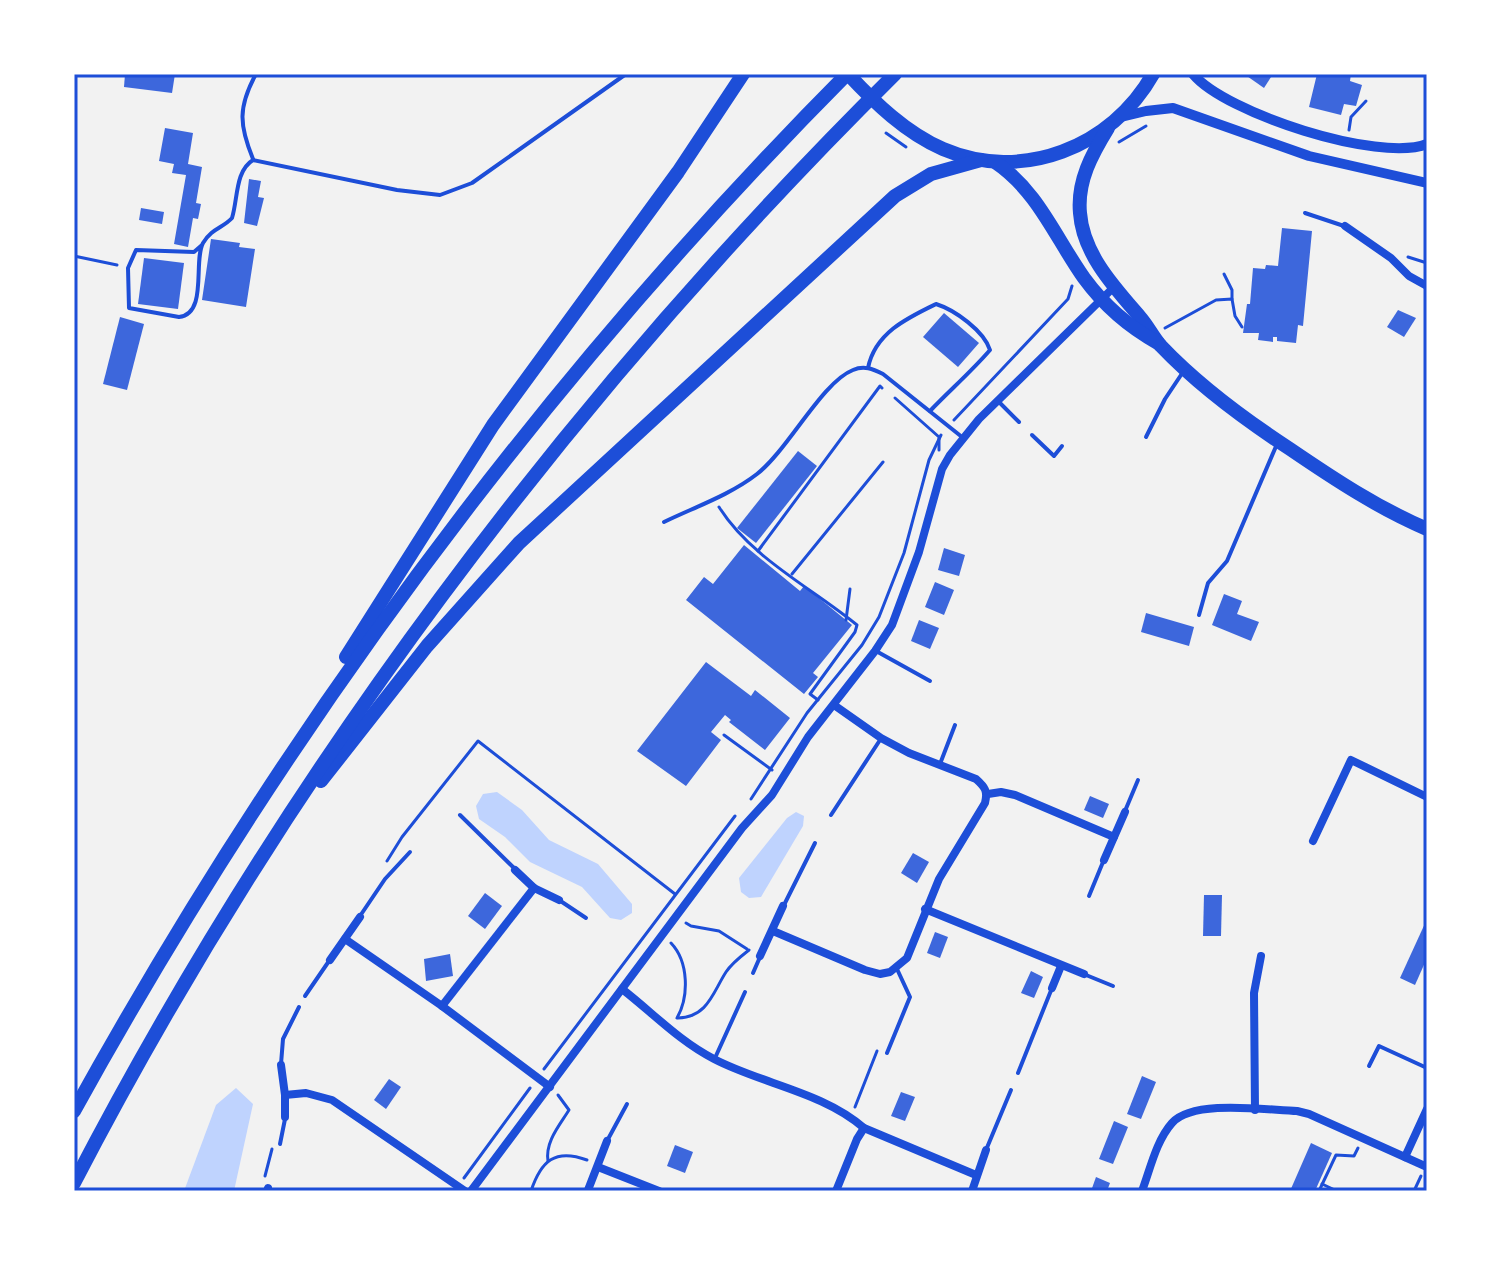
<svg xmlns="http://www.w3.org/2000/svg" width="1501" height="1265" font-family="'Nunito Sans',sans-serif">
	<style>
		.water { fill: #bfd3fe }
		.building { fill: #3d67dc }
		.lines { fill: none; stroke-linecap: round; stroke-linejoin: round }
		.path { stroke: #1d4ed8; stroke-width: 3 }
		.service { stroke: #1d4ed8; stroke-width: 4 }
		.minor { stroke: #1d4ed8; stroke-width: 8 }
		.tertiary { stroke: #1d4ed8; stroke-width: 10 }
		.primary { stroke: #1d4ed8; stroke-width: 14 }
		.trunk { stroke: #1d4ed8; stroke-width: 14 }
		.neatline { fill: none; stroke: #1d4ed8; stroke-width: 3 }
	</style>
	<rect width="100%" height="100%" fill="#f2f2f2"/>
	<g class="water">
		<polygon points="497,792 522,810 549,840 598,864 632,904 632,913 621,920 610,918 582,887 530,862 505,837 479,819 476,806 483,794"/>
		<polygon points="796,812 804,816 803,826 761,897 749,898 741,892 739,878 787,818"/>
		<polygon points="236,1088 253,1104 234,1191 184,1191 216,1105"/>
	</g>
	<g class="building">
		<polygon points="125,74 175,74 172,93 124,87"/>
		<polygon points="1244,74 1273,74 1264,88"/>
		<polygon points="1317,74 1351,74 1350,81 1362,85 1356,106 1344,104 1341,115 1309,107"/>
		<polygon points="165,128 193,133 188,164 202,167 196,203 201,204 198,219 193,218 188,247 174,244 186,175 172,173 174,164 159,161"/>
		<polygon points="249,179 261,181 258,197 264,198 257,226 244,223"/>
		<polygon points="141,208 164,212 162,224 139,220"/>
		<polygon points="1282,228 1312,231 1303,326 1298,325 1296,343 1277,341 1277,337 1273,337 1273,342 1258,340 1259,333 1243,333 1247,304 1250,304 1253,268 1265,269 1266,265 1278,266"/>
		<polygon points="211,239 240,243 239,247 255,249 246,307 202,300"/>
		<polygon points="144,258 184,263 178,309 138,304"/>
		<polygon points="1398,310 1416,318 1404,337 1387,327"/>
		<polygon points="944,313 979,343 958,367 923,337"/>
		<polygon points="120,317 144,324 127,390 103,384"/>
		<polygon points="798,451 817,466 756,543 737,528"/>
		<polygon points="744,545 800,591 804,586 852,625 813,673 818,677 804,694 686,600 704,577 713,584"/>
		<polygon points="944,548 965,555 959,576 938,570"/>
		<polygon points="935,582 954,590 944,615 925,607"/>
		<polygon points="1224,594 1242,601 1237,614 1259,622 1251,641 1212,625"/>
		<polygon points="1146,613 1194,627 1189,646 1141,632"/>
		<polygon points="919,620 939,628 930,649 911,641"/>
		<polygon points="706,662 751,696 755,690 790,718 765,750 729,722 731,720 725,715 711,732 721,740 686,786 637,751"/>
		<polygon points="1090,796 1109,804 1103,818 1084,810"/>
		<polygon points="913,853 929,862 917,883 901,873"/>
		<polygon points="485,893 502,906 485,929 468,916"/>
		<polygon points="1204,895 1222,895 1221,936 1203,936"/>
		<polygon points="1427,919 1427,958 1415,985 1400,978"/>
		<polygon points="935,932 948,937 940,958 927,953"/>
		<polygon points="450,954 453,976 426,981 424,959"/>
		<polygon points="1031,971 1043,977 1034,998 1021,993"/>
		<polygon points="1142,1076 1156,1082 1141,1119 1127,1114"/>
		<polygon points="389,1079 401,1087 386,1109 374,1100"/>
		<polygon points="901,1092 915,1097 905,1121 891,1116"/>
		<polygon points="1114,1121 1128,1127 1113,1164 1099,1159"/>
		<polygon points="1311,1143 1332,1153 1315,1191 1290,1191"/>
		<polygon points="675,1145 693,1152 685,1173 667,1166"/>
		<polygon points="1096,1177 1110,1183 1107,1191 1091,1191"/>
	</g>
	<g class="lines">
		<g class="path">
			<polyline points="1349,130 1351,117 1366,101"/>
			<polyline points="886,133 906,147"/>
			<polyline points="1119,142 1146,126"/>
			<polyline points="74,256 117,265"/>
			<polyline points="1408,257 1427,263"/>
			<polyline points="1224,274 1232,290 1232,299"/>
			<polyline points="1165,328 1216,300 1232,299 1235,316 1242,327"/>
			<polyline points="895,398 939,437 939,450"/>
			<polyline points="954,420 1068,299 1072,286"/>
			<path d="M719 507C751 558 812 588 857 625L855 632 810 694 818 700"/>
			<polyline points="758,551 880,386 882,388"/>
			<polyline points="792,574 883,462"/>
			<polyline points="846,620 850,589"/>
			<polyline points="724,735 772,770"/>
			<polyline points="751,799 807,713 862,645 879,617 904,553 929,460 941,435"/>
			<polyline points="387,861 402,837 478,741 675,894"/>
			<polyline points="686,923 691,926 719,931 747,949"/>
			<path d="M671 943C689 962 689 997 677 1018"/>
			<path d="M678 1018C708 1017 713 992 726 972 732 963 740 957 749 950"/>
			<polyline points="544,1069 735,816"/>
			<polyline points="855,1107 877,1051"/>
			<path d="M548 1161C545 1142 559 1126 569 1110L558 1095"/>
			<polyline points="265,1176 272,1149"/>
			<polyline points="464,1178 530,1088"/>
			<polyline points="1322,1184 1337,1191"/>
			<path d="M531 1191C541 1161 555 1148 587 1160"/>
			<polyline points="1319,1191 1336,1155 1354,1156 1358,1148"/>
			<polyline points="1414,1191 1421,1176"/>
		</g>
		<g class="service">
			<path d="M253 159C239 125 238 107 256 74"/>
			<polyline points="253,160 397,190 440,195 472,183 626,74"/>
			<polyline points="1305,213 1344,226"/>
			<path d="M202 245 194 252 136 250 128 268 129 308 179 317C208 314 193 261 203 243 212 228 223 228 232 218 238 199 235 171 253 160"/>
			<path d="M868 368C875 333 907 318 936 304 955 310 984 331 990 350 971 372 950 390 930 411"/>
			<polyline points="998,401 1019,422"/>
			<polyline points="1032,435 1054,456 1062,446"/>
			<polyline points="1146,437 1165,399 1183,372"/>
			<path d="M664 522C695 507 730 495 757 474 788 450 822 382 853 370 864 365 873 369 883 374L962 437"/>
			<polyline points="1199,615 1208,583 1227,561 1277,444"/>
			<polyline points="876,651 930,681"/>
			<polyline points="940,764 955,725"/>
			<polyline points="1125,811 1138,780"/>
			<polyline points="460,815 515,869"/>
			<polyline points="831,815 880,740"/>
			<polyline points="1089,896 1103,862"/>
			<polyline points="559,900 586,918"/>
			<polyline points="784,905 815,843"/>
			<polyline points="360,916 385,879 410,852"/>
			<polyline points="753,973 760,957"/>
			<polyline points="1086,975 1113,986"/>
			<polyline points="305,996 329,961"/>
			<polyline points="887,1053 910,997 897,969"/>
			<polyline points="715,1058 745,992"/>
			<polyline points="281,1064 283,1039 299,1007"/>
			<polyline points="1369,1066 1379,1046 1427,1068"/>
			<polyline points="1018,1073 1052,988"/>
			<polyline points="607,1141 627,1104"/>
			<polyline points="280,1144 285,1119"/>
			<polyline points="986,1150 1011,1090"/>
		</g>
		<g class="minor">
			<polyline points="1345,226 1391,258 1409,276 1427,286"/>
			<polyline points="988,794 1001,792 1015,795 1114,837"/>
			<polyline points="1313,841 1351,760 1427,797"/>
			<polyline points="1104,860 1125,812"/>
			<polyline points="515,870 534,888 559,900"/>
			<polyline points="925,909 1084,974"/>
			<path d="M773 931 865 970 880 974 890 972 907 958 939 879 985 803C988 791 985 787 976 779L909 753 881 738 834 705"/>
			<polyline points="345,939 442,1006 550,1087"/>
			<polyline points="760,956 783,906"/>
			<polyline points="330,960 360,917"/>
			<polyline points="1052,988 1061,966"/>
			<path d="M622 989C653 1013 679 1041 714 1059 762 1084 823 1092 864 1128L976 1175"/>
			<polyline points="442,1006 534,888"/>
			<polyline points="281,1065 285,1095 285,1117"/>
			<polyline points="285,1095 306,1093 332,1100 465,1191"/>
			<polyline points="1255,1110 1254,993 1261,956"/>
			<polyline points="1405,1157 1427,1109"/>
			<polyline points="598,1167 659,1191"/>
			<polyline points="588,1190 607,1141"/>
			<polyline points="267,1191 268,1188"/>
			<polyline points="471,1191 742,828 772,795 808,737 875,651 892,625 919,552 942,469 950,455 979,419 1114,287"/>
			<polyline points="836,1191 857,1139 864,1128"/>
			<polyline points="972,1191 986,1150"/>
			<path d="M1142 1191C1150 1170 1156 1141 1172 1123 1193 1099 1266 1110 1297 1111L1309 1114 1427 1167"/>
		</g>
		<g class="tertiary">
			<path d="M1193 74C1225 113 1379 163 1427 144"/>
			<polyline points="1121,117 1146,111 1173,108 1309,156 1427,183"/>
		</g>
		<g class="primary">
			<path d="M848 74C875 103 906 133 943 149 1022 183 1112 147 1153 74"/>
			<path d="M1108 128C1092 154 1077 181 1080 213 1083 254 1114 287 1140 317 1148 326 1153 337 1161 346 1199 386 1244 419 1290 449 1334 479 1378 508 1427 529"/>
			<path d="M995 162C1038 191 1055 237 1084 278 1103 304 1129 327 1158 343"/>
		</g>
		<g class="trunk">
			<polyline points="346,657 493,425 678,172 743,74"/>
			<polyline points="321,781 427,646 519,543 895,196 931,174 981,160"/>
			<path d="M74 1111C284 731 541 382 847 74"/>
			<path d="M74 1183C286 774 568 398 895 74"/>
		</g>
	</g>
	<rect width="1501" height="1265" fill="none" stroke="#ffffff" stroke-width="152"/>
	<rect x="76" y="76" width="1349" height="1113" class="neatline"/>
</svg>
